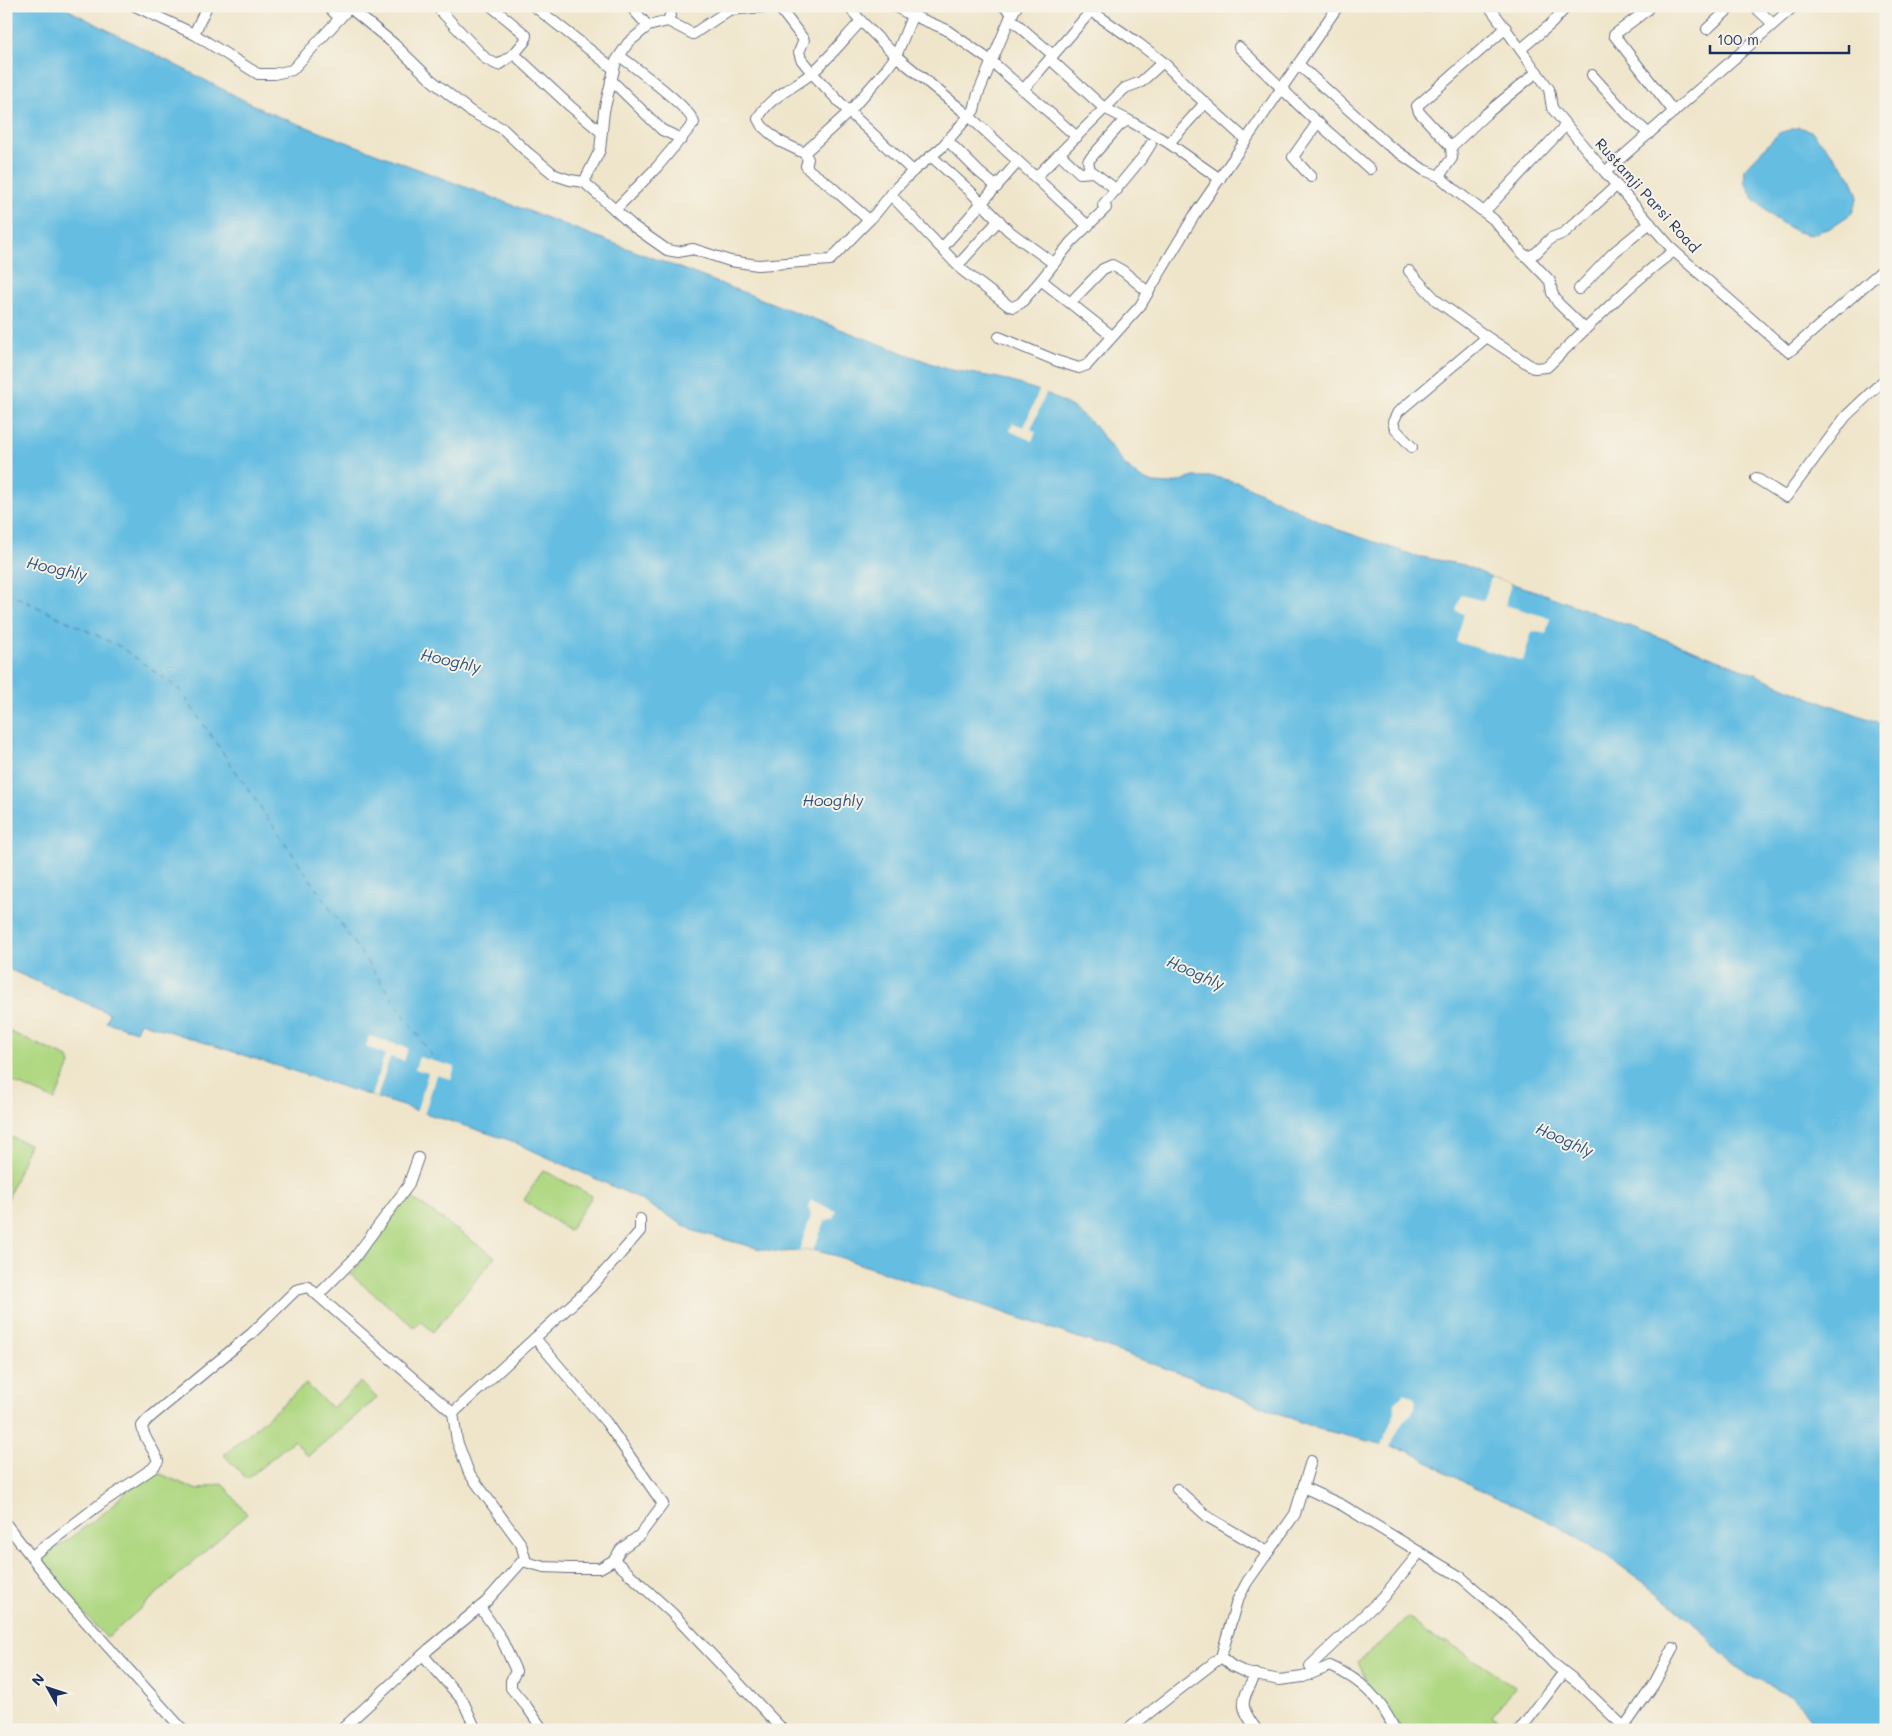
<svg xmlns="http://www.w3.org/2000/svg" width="1892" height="1736" font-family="Mali,sans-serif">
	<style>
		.green { fill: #b0d883; stroke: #668470 }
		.water { fill: #65bde2; stroke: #4076a0 }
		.pier { fill: #efe5ca }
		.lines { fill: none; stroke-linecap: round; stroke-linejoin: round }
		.ferry { stroke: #2e527f; stroke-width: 1; stroke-dasharray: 6 5; stroke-linecap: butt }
		.minor-casing { stroke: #656f84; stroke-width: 12 }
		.minor { stroke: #fff; stroke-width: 10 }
		.labels { text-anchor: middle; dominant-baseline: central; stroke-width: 4; stroke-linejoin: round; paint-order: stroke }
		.street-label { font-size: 15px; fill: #1b2f5e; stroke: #f7f3e8 }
		.water-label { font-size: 16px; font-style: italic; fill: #2e527f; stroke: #f7f3e8 }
	</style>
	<rect width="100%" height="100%" fill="#f7f3e8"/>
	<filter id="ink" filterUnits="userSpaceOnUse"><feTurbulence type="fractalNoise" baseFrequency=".02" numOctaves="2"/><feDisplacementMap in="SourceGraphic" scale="10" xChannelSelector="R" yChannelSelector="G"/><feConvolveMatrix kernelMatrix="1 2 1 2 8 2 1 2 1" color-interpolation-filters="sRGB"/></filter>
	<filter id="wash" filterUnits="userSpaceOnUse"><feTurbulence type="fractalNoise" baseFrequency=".0096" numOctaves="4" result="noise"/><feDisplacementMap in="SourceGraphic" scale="20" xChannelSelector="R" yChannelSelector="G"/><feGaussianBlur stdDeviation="1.12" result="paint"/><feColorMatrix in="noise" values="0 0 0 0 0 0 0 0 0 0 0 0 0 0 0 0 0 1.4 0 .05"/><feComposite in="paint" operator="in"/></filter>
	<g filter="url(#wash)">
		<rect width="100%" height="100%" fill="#efe5ca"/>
		<g class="green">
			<polygon points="6,1030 68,1058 70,1064 55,1100 6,1079"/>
			<polygon points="6,1135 29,1144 6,1204"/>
			<polygon points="543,1170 592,1196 569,1231 524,1200"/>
			<polygon points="408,1195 495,1257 433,1332 421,1321 414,1327 351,1275"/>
			<polygon points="361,1382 377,1398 308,1456 294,1440 247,1479 224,1455 306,1384 332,1408"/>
			<polygon points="156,1472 197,1490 222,1483 247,1514 107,1638 61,1589 39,1561 108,1510 129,1488"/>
			<path d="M1410 1617C1421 1629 1431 1642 1448 1642L1515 1687 1492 1715 1512 1730H1388L1358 1662Z"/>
		</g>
		<g class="water">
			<polygon points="6,6 61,6 267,112 946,369 999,378 1046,393 1072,407 1092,423 1125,465 1140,478 1154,483 1171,484 1194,477 1215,477 1240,483 1336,529 1416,556 1464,565 1491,577 1541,593 1728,663 1813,699 1886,725 1886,1730 1820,1730 1804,1709 1790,1696 1748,1675 1721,1653 1692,1622 1646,1584 1611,1559 1558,1526 1510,1503 1474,1488 1409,1451 1315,1428 1190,1377 1091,1342 833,1255 813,1250 781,1252 760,1249 694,1231 632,1195 509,1140 140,1022 136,1031 106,1022 109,1013 6,968"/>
			<polygon points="1799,127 1811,131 1828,149 1851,177 1858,196 1852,213 1830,228 1809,235 1795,231 1774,218 1754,199 1744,181 1745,168 1779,133"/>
		</g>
		<g class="pier">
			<polygon points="1040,388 1047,391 1031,429 1036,432 1032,441 1010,431 1013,423 1024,427"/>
			<polygon points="1491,577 1511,583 1505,605 1550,618 1546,634 1532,631 1523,661 1456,642 1464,614 1456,611 1461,595 1484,601"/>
			<polygon points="369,1036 408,1048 404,1061 390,1057 377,1098 371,1096 385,1054 366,1047"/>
			<polygon points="419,1057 455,1067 451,1079 436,1075 424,1115 416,1113 428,1073 415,1069"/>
			<polygon points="811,1200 836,1211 833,1218 825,1221 813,1250 799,1251 811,1215 808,1206"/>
			<polygon points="1404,1393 1413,1396 1416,1400 1415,1407 1411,1414 1403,1421 1389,1449 1380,1447 1395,1413 1395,1402"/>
		</g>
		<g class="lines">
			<polyline class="ferry" points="6,592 119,646 179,689 436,1062"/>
		</g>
	</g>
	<g filter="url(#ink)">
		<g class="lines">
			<defs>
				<g id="minor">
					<polyline points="135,6 194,34 258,74 274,74 292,70 351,6"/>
					<polyline points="327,6 340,18"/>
					<polyline points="436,6 486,59 498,65 514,54"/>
					<polyline points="491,6 526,35 525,41 514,54 570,106 601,132"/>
					<polyline points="534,6 614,69"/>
					<polyline points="630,6 648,26"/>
					<polyline points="778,6 804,40 799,52 801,59 812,73 849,112 913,171"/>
					<polyline points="848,6 861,21 896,56 969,116 1088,226"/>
					<polyline points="894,6 909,14 945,29 991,61 1077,137"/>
					<polyline points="1003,6 1013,13"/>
					<polyline points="1084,6 1138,43 1163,62 1193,92 1245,139"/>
					<polyline points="1425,6 1426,7"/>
					<polyline points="1489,6 1549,89 1552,108 1605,172 1674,251 1789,352 1886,267"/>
					<polyline points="1645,6 1647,10 1614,35 1674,112"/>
					<polyline points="1754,6 1772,23"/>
					<polyline points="350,8 394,44 430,79 470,111 503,129 528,153 555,175 570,180 584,182 600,150 604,111 616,61 628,43 648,26 668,21 673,6"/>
					<polyline points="1010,18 1053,55"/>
					<polyline points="668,21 693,34 729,10 776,6"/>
					<path d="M861 21C845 38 830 57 813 72 796 87 767 97 758 119L762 126 779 141 804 153 808 159 806 166 809 170 827 183 869 220"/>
					<polyline points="1707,29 1732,6"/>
					<polyline points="194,34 207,6"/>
					<polyline points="1239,47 1307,113 1370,169"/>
					<polyline points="1521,49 1551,24 1567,6"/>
					<polyline points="1050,59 1104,108 1128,120"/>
					<polyline points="1298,64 1388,145 1424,170 1439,176 1455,190 1493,219 1522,253 1527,257 1536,253 1551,238 1564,233 1616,186"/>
					<polyline points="1592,75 1626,113 1649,134"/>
					<polyline points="611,80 662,130 682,139"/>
					<polyline points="1023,90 1091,11"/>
					<polyline points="948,141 979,172 997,187"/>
					<polyline points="1169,143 1205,103"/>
					<polyline points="1451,147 1486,114 1537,72"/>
					<polyline points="804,153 849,112 885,71 896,56 911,19 909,14"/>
					<polyline points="1060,154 1080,173 1093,172 1117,190"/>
					<polyline points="931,156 970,191 1009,231 1053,263"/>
					<polyline points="1090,171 1088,161 1120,125 1128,120 1167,142 1220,179"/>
					<polyline points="1605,172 1794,6"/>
					<polyline points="1439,176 1452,158 1451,147 1419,112 1417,106 1506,28"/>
					<polyline points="1036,177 1125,88 1141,82 1163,62"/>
					<polyline points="1311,177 1293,157 1318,122"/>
					<polyline points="584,182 633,226 667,250 678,252 693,249 730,261 758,265 830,260 876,213 897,187 913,171 941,148 969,116 974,110 978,94 1010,18 1017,6"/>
					<polyline points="891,195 962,270 1009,306 1013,307 1021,303 1041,280 1112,336"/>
					<polyline points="1103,205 1142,158 1151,144"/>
					<path d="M615 210 657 167 694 123C691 108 635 68 620 56"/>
					<polyline points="1484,212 1566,125"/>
					<polyline points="942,248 1017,163"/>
					<polyline points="1527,257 1550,281 1552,293 1558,303 1585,329"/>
					<polyline points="958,265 999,220"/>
					<path d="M1409 271 1437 301 1487 337 1534 368 1547 367C1588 327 1628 285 1674 251"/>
					<polyline points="1041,280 1071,242 1106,208"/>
					<polyline points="1579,289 1613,253 1650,223"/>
					<polyline points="1070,303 1103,269 1112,265 1123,271 1148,292"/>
					<polyline points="999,337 1057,361 1079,368 1087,365 1140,306 1194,216 1338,6"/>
					<polyline points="1412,447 1395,429 1393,422 1398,412 1487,337"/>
					<polyline points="1756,478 1786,497 1846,416 1886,378"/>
					<polyline points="640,1219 640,1231 615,1260 591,1287 535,1338 606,1422 663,1504 640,1535 621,1549 614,1560 672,1613 783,1730"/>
					<polyline points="318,1295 352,1261 408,1186 418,1158"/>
					<polyline points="1303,1487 1342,1505 1462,1578 1513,1622 1555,1665 1577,1682 1624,1727"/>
					<polyline points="1177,1489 1208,1517 1268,1552"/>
					<polyline points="6,1524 58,1591 183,1730"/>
					<path d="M32 1556 103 1502 153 1468 158 1461C154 1448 143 1439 142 1426L148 1419 251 1334 296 1290 308 1287 453 1413 535 1338"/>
					<polyline points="522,1561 544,1567 569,1568 600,1568 614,1560"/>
					<polyline points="480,1607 501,1638 516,1671 511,1681 511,1688 527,1707 543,1730"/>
					<polyline points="423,1655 463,1701 476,1730"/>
					<path d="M1221 1657 1232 1666 1247 1673 1279 1680 1303 1677 1330 1666C1362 1680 1380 1698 1395 1730"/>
					<polyline points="1310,1666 1383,1597 1420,1552"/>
					<path d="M1256 1674C1242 1701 1237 1704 1257 1730"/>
					<polyline points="341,1730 429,1649 486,1602 525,1558 521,1544 469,1473 457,1441 453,1413"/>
					<polyline points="1127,1730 1221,1657 1237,1601 1247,1582 1295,1514 1311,1461"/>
					<polyline points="1520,1730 1564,1672"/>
					<polyline points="1622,1730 1654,1684 1673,1648"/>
				</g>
			</defs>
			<use href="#minor" class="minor-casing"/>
			<use href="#minor" class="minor"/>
		</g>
	</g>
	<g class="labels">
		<g class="street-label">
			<text transform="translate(1648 195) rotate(48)">Rustamji Parsi Road</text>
		</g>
		<g class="water-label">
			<text transform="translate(57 568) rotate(13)">Hooghly</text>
			<text transform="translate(451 660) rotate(13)">Hooghly</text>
			<text x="833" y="799">Hooghly</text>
			<text transform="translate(1196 972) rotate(24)">Hooghly</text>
			<text transform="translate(1565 1139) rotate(24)">Hooghly</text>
		</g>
	</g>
	<rect width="1892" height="1736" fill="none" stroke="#f7f3e8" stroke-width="25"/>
	<g transform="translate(48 1688) rotate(310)" stroke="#f7f3e8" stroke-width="4" paint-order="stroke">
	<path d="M0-4L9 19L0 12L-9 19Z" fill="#1b2f5e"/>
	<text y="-8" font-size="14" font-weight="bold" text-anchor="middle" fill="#1b2f5e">N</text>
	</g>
	<path d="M1710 45v8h139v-8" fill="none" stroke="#1b2f5e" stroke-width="2.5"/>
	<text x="1717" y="45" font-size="15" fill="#1b2f5e" stroke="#f7f3e8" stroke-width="4" paint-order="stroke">100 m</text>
</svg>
